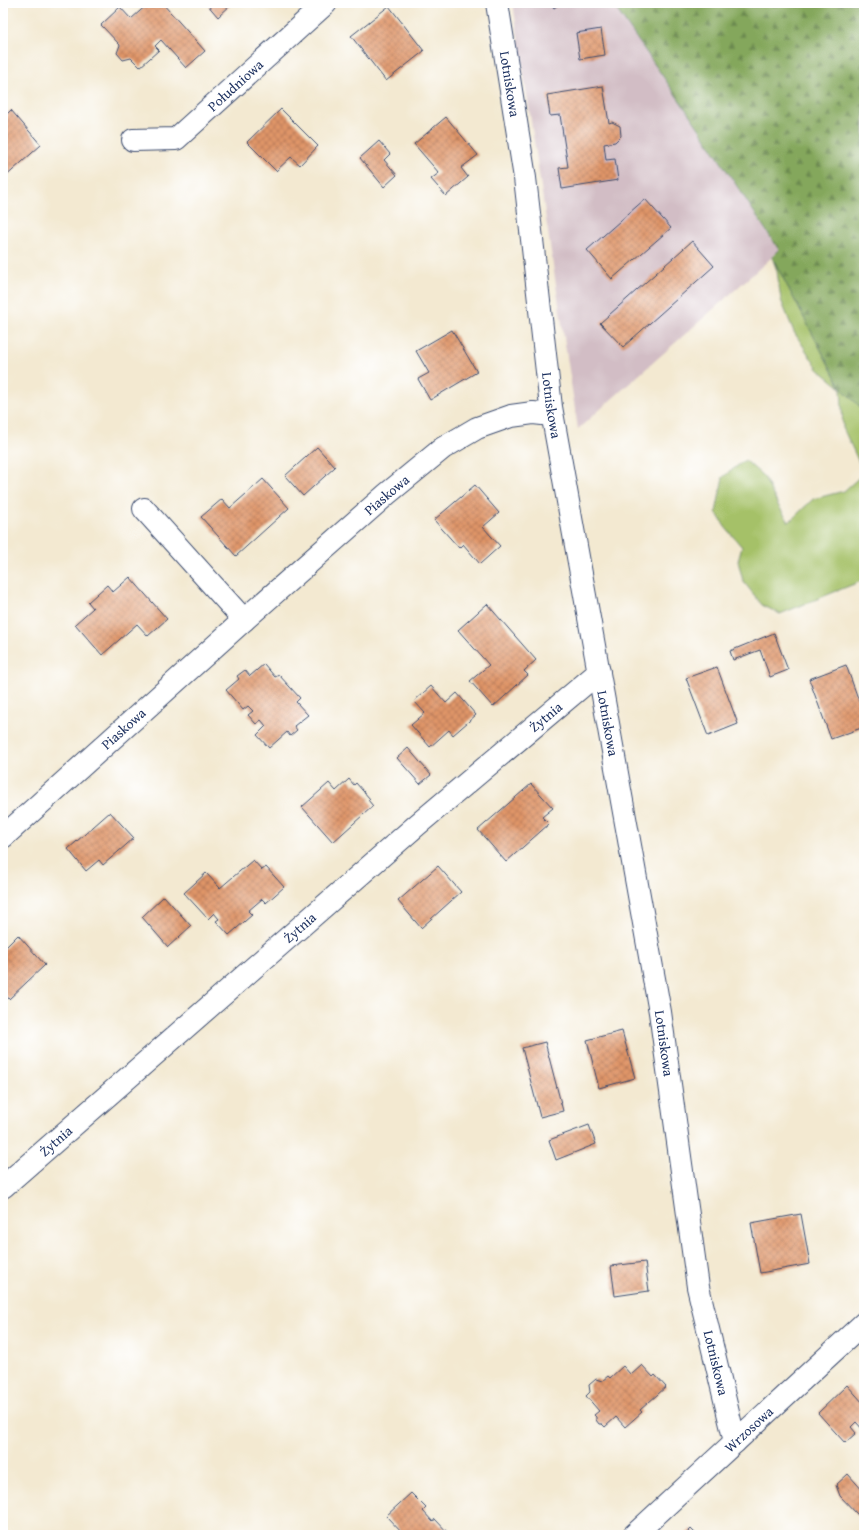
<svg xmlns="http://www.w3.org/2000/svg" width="867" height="1538" font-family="'Gentium Book Plus',serif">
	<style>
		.industrial { fill: #d2bdc5 }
		.green { fill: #a5c168; stroke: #607863 }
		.forest { fill: url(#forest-firs); stroke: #506b5d }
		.building { fill: url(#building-cross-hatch) }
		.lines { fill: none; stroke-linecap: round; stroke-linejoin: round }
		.minor-casing { stroke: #3b4b6f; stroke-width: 24 }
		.minor { stroke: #fff; stroke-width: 22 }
		.labels { text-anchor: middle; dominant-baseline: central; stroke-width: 3; stroke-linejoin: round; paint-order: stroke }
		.street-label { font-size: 14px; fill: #1b2f5e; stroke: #fff }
	</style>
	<defs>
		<pattern id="forest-firs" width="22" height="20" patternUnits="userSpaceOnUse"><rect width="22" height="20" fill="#84a75c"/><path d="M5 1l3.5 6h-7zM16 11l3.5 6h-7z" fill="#6b884f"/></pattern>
		<pattern id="building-cross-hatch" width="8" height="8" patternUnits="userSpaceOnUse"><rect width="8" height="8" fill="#df9468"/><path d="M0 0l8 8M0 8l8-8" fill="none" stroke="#b47959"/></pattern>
	</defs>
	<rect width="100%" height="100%" fill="#fff"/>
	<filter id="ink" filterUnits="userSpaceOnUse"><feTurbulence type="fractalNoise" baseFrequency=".025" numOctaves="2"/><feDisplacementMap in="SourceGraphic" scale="8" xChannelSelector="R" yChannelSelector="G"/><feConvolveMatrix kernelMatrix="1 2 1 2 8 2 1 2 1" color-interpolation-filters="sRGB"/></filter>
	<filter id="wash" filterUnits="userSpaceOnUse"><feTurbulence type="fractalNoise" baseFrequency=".012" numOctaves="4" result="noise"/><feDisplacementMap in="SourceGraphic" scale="16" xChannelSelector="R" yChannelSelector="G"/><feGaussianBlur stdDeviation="0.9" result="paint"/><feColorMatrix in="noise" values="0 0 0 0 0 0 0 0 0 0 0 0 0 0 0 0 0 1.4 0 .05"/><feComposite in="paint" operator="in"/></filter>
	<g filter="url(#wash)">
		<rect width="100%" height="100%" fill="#f3e9d1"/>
		<polygon class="industrial" points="513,3 612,3 698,127 779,251 578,429"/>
		<g class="green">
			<polygon points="772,257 841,388 864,411 864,473 843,428 841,388 818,369 794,332 781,300 777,271"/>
			<polygon points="745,460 764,477 778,505 789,522 813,499 844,491 864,473 864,580 780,614 762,605 743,581 738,561 742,547 725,527 716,512 723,477"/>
		</g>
		<polygon class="forest" points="612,3 864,3 864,411 841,388 772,257 779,250 698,127"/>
		<g id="blocks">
			<g class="building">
				<polygon points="149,3 162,3 205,51 186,68 161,40 155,46 159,50 140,67 131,58 123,60 117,53 120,45 101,25 120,7 131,19"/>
				<polygon points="206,3 233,3 218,17"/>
				<polygon points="550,3 561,3 554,8"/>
				<polygon points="389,6 424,51 386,81 351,36"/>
				<polygon points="601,29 605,55 580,59 576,33"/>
				<polygon points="603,86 609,123 612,122 620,126 621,136 615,142 604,144 606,160 615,159 618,180 562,189 559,168 568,167 560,115 550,116 547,95"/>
				<polygon points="281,109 318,146 300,165 291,157 276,171 247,142"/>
				<polygon points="11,110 41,145 3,179 3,118"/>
				<polygon points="446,117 478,155 461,168 468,177 446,196 431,179 439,173 414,144"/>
				<polygon points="379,141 390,154 384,160 397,175 384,187 360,158"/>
				<polygon points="645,199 671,228 612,279 587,250"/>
				<polygon points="692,241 714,266 623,347 600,323"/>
				<polygon points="452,330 477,372 430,400 418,379 429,373 416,351"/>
				<polygon points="317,447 335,467 303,496 285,476"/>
				<polygon points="263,479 289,508 236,556 201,517 222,499 230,508"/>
				<polygon points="475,485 499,513 483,527 500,546 480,564 463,544 459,548 434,520"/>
				<polygon points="130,577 167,619 148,636 137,624 102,655 75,624 93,608 88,602 107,585 113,592"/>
				<polygon points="487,604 536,660 524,671 528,675 493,707 470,681 489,665 458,630"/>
				<polygon points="774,633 788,670 770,677 760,650 733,660 730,651"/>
				<polygon points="264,664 275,677 279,675 300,698 296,702 308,715 294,726 297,730 290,736 287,732 269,748 257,735 266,726 261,720 256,724 248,715 253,711 248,706 243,710 226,690 239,679 237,676 245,670 250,676"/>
				<polygon points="846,665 864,715 864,727 831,739 809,679"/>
				<polygon points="717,667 738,724 708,736 686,678"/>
				<polygon points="431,686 446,703 457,693 476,715 453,735 449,730 430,747 411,725 425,713 414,701"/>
				<polygon points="408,748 431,775 420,784 397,758"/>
				<polygon points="349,779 354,785 356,783 370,799 368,800 373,806 333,842 302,807 329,783 336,791"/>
				<polygon points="531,784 553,808 542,817 549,824 506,862 478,830"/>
				<polygon points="110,812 134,838 103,865 99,860 86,871 68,849"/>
				<polygon points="253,860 262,870 266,867 284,887 266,903 262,899 248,911 252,915 229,935 216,921 219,919 214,913 208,919 184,893 206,873 220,888"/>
				<polygon points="438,866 461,892 421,928 398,901"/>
				<polygon points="164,896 191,926 168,947 142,917"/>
				<polygon points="18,935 45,965 9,999 3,992 3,950"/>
				<polygon points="622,1031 635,1078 599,1088 587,1040"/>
				<polygon points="545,1042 563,1111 540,1117 522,1048"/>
				<polygon points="589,1125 596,1144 556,1160 549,1140"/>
				<polygon points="801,1214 810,1264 760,1273 751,1223"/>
				<polygon points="645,1262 649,1291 615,1296 611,1266"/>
				<polygon points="642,1365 653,1377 655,1375 666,1387 640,1410 642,1412 625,1427 616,1417 605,1427 602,1424 599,1424 596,1420 596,1417 594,1415 599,1411 586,1396 590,1392 589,1385 596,1379 602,1381 608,1376 610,1378 623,1366 631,1375"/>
				<polygon points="847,1385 864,1404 864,1431 856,1422 851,1427 856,1433 845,1443 818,1413"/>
				<polygon points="848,1474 864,1492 864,1510 858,1515 840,1496 836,1485"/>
				<polygon points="411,1493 426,1508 423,1511 433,1522 435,1519 450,1535 404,1535 386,1516"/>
				<polygon points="691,1529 697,1535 685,1535"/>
			</g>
		</g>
	</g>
	<g filter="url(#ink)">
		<use href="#blocks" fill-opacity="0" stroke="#3b4b6f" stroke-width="1"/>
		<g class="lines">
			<defs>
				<g id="minor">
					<path id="s1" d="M497 3 525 178 551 407 660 1012 698 1287 735 1442"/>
					<path id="s2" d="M133 140 176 139 326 3"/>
					<polyline points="144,509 244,620"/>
					<path id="s3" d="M3 837 244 620 387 494 443 448 477 428 511 416 533 413 552 415"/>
					<path id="s4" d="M3 1187 417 825 599 672"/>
					<path id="s5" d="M634 1535 864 1323"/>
				</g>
			</defs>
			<use href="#minor" class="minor-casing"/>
			<use href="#minor" class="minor"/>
		</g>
	</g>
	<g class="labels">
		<g class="street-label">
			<text stroke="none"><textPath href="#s1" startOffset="82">Lotniskowa</textPath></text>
			<text stroke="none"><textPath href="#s2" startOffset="123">Południowa</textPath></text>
			<text stroke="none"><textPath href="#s1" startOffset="406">Lotniskowa</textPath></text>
			<text stroke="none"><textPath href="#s3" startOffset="514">Piaskowa</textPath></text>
			<text stroke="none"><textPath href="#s4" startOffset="718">Żytnia</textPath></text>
			<text stroke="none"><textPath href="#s1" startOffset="729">Lotniskowa</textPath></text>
			<text stroke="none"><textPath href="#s3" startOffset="162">Piaskowa</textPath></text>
			<text stroke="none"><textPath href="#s4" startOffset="394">Żytnia</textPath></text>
			<text stroke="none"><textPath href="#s1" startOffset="1054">Lotniskowa</textPath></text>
			<text stroke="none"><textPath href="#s4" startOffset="70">Żytnia</textPath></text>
			<text stroke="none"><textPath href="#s1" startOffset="1378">Lotniskowa</textPath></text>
			<text stroke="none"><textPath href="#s5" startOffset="156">Wrzosowa</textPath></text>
		</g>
	</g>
	<rect width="867" height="1538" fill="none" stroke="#fff" stroke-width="16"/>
</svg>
